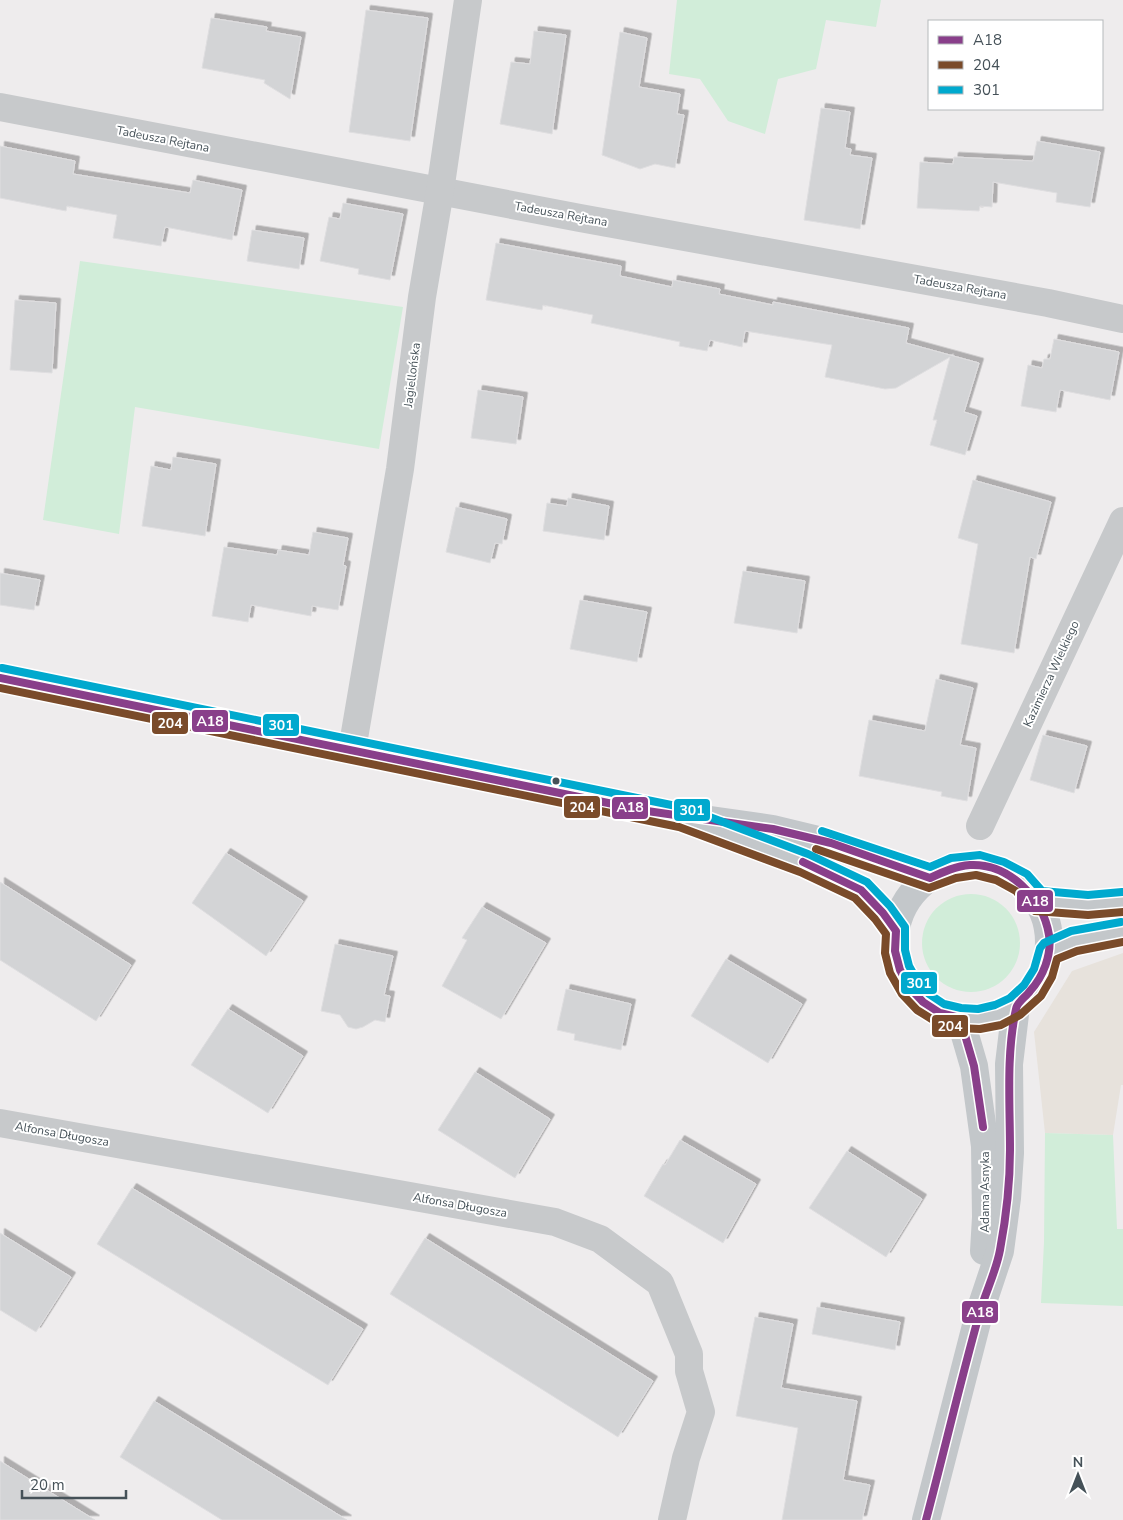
<svg xmlns="http://www.w3.org/2000/svg" width="1123" height="1520" font-family="'Nunito Sans',sans-serif">
	<style>
		.commercial { fill: #e7e2dc }
		.green { fill: #d1edd9 }
		.building { fill: #d3d4d6; stroke: #dfdee0; filter: url(#shadow) }
		.lines { fill: none; stroke-linecap: round; stroke-linejoin: round }
		.minor { stroke: #c7c9cb; stroke-width: 28 }
		.major { stroke: #c3c7ca; stroke-width: 28 }
		.bus-1-casing { stroke: #fff; stroke-width: 11 }
		.bus-2-casing { stroke: #fff; stroke-width: 11 }
		.bus-3-casing { stroke: #fff; stroke-width: 11 }
		.bus-1 { stroke: #893f8a; stroke-width: 8 }
		.bus-2 { stroke: #7a4b2a; stroke-width: 8 }
		.bus-3 { stroke: #00a9ce; stroke-width: 8 }
		.bus-dot { fill: #455158; stroke: #fff; stroke-width: 2 }
		.labels { text-anchor: middle; dominant-baseline: central; stroke-width: 4; stroke-linejoin: round; paint-order: stroke }
		.street-label { font-size: 12px; fill: #455158; stroke: #fff }
		.line-badge { stroke: #fff; stroke-width: 2 }
		.badge-label { font-size: 14px; text-anchor: middle; font-weight: bold; fill: #fff }
	</style>
	<defs>
		<filter id="shadow"><feDropShadow dx="4.5" dy="-4.5" stdDeviation="0" flood-color="#0004"/></filter>
	</defs>
	<rect width="100%" height="100%" fill="#eeeced"/>
	<polygon class="commercial" points="1123,953 1123,1085 1121,1085 1113,1135 1045,1133 1034,1032 1072,971"/>
	<g class="green">
		<polygon points="677,0 881,0 876,27 826,20 816,69 778,79 765,134 728,121 700,79 669,74"/>
		<polygon points="80,261 403,307 379,449 135,407 119,534 43,520"/>
		<circle cx="971" cy="943" r="49"/>
		<polygon points="1045,1133 1113,1135 1117,1229 1123,1229 1123,1306 1041,1303 1044,1242"/>
	</g>
	<g class="building">
		<polygon points="366,10 428,18 410,141 349,132"/>
		<polygon points="211,18 267,27 266,31 301,37 290,99 264,83 265,80 202,68"/>
		<polygon points="534,31 566,35 552,134 500,124 511,62 530,64"/>
		<polygon points="620,32 647,38 639,87 680,94 677,114 684,115 675,168 655,164 640,169 602,155"/>
		<polygon points="821,108 850,112 845,148 851,149 850,155 872,158 860,229 804,220"/>
		<polygon points="1037,141 1100,152 1090,207 1056,202 1057,193 993,182 992,207 980,206 979,211 917,208 920,162 953,164 954,157 1033,161"/>
		<polygon points="0,146 75,161 73,174 190,193 193,180 242,190 232,240 165,227 161,246 113,238 117,215 67,206 66,211 0,198"/>
		<polygon points="343,203 403,214 390,280 358,274 359,269 320,261 329,217 340,219"/>
		<polygon points="252,230 304,238 299,269 247,261"/>
		<polygon points="496,243 621,266 620,276 672,287 673,280 720,289 719,294 773,305 773,302 909,328 906,343 979,363 964,412 977,416 965,455 930,445 937,420 933,420 950,357 896,388 885,389 825,377 832,345 745,331 742,347 710,340 707,351 679,346 680,342 591,323 593,315 543,305 542,310 486,300"/>
		<polygon points="15,300 56,303 52,373 10,370"/>
		<polygon points="1054,339 1119,352 1110,400 1060,390 1056,412 1021,406 1028,365 1042,368 1044,359 1050,359"/>
		<polygon points="478,390 523,397 516,444 471,438"/>
		<polygon points="173,457 216,464 205,536 142,526 151,466 171,470"/>
		<polygon points="973,480 1051,502 1036,559 1030,557 1014,653 961,644 978,544 958,538"/>
		<polygon points="568,498 609,506 604,540 543,531 547,503 567,506"/>
		<polygon points="456,507 507,519 502,544 495,543 490,563 446,552"/>
		<polygon points="313,532 348,538 343,565 346,566 338,610 312,606 311,616 251,605 248,622 212,616 224,547 277,555 278,550 309,555"/>
		<polygon points="743,571 805,581 797,633 734,623"/>
		<polygon points="0,573 40,580 34,610 0,605"/>
		<polygon points="580,600 647,612 637,662 570,649"/>
		<polygon points="936,679 973,688 960,745 976,748 967,801 941,796 942,792 859,776 869,720 925,731"/>
		<polygon points="1043,735 1087,746 1074,793 1030,780"/>
		<polygon points="226,853 303,901 266,956 192,903"/>
		<polygon points="0,882 131,965 96,1021 0,960"/>
		<polygon points="482,907 546,943 501,1019 442,986 467,940 462,938"/>
		<polygon points="335,944 393,956 384,995 390,996 385,1022 375,1020 363,1027 356,1029 348,1027 340,1015 321,1011"/>
		<polygon points="726,959 802,1004 768,1063 691,1016"/>
		<polygon points="566,989 631,1004 621,1050 574,1040 575,1034 557,1030"/>
		<polygon points="228,1009 303,1056 268,1113 191,1065"/>
		<polygon points="475,1072 550,1119 515,1178 438,1130"/>
		<polygon points="680,1140 756,1184 723,1243 644,1196 663,1164 665,1165"/>
		<polygon points="847,1151 922,1199 886,1257 809,1208"/>
		<polygon points="132,1188 363,1329 328,1385 97,1244"/>
		<polygon points="0,1233 71,1277 36,1332 0,1310"/>
		<polygon points="425,1238 653,1381 618,1437 390,1294"/>
		<polygon points="817,1307 900,1322 895,1350 812,1334"/>
		<polygon points="755,1317 793,1324 781,1388 857,1401 843,1480 870,1485 862,1520 782,1520 798,1428 736,1416"/>
		<polygon points="154,1401 347,1520 222,1520 120,1457"/>
		<polygon points="0,1461 95,1520 0,1520"/>
	</g>
	<g class="lines">
		<g class="minor">
			<polyline points="0,107 580,218 1048,303 1123,319"/>
			<polyline points="352,750 400,469 422,297 440,191 468,0"/>
			<polyline points="980,826 1123,521"/>
			<polyline points="0,1123 555,1222 600,1239 660,1283 689,1354 689,1371 701,1412 686,1458 672,1520"/>
		</g>
		<g class="major">
			<polyline points="0,678 647,811 773,829 831,843 876,860 930,878"/>
			<polyline points="730,835 825,871 861,890 883,913 896,931"/>
			<circle cx="972" cy="942" r="77"/>
			<polyline points="1037,901 1088,905 1123,902"/>
			<polyline points="1049,952 1074,941 1123,932"/>
			<polyline points="960,1018 974,1066 985,1146 986,1217 984,1251"/>
			<polyline points="926,1520 979,1314 1000,1251 1007,1198 1010,1153 1009,1064 1016,1006"/>
		</g>
		<defs>
			<g id="bus-1">
				<path d="M0 678 647 811 773 829 831 843 930 878C943 872 956 866 970 865 1009 863 1043 898 1049 935 1052 955 1043 977 1030 991 1026 997 1017 1002 1016 1009 1006 1055 1010 1103 1010 1150 1010 1183 1006 1218 1000 1250 996 1272 985 1293 979 1315 960 1383 944 1452 926 1520"/>
				<polyline points="803,862 861,890 883,913 896,931 895,951 900,970 910,988 923,1002 940,1013 960,1018 974,1066 983,1127"/>
			</g>
			<g id="bus-2">
				<polyline points="0,688 679,827 800,872 855,898 875,919 886,934 885,953 890,973 902,994 917,1010 938,1023 959,1028 980,1029 1001,1025 1020,1015 1041,996 1052,977 1057,959 1077,951 1123,942"/>
				<polyline points="816,849 929,888 956,878 976,875 996,880 1016,891 1030,908 1035,911 1088,915 1123,912"/>
			</g>
			<g id="bus-3">
				<polyline points="2,668 686,808 808,854 867,882 890,906 905,927 905,950 909,966 918,982 929,994 944,1004 961,1008 978,1009 995,1005 1010,998 1024,985 1034,969 1040,948 1044,943 1071,931 1121,922"/>
				<polyline points="822,831 930,867 951,858 980,855 1004,862 1027,874 1042,891 1088,895 1122,892"/>
			</g>
		</defs>
		<use href="#bus-1" class="bus-1-casing"/>
		<use href="#bus-2" class="bus-2-casing"/>
		<use href="#bus-3" class="bus-3-casing"/>
		<use href="#bus-1" class="bus-1"/>
		<use href="#bus-2" class="bus-2"/>
		<use href="#bus-3" class="bus-3"/>
	</g>
	<circle class="bus-dot" cx="556" cy="781" r="4.5"/>
	<g class="labels">
		<g class="street-label">
			<text transform="translate(163 139) rotate(11)">Tadeusza Rejtana</text>
			<text transform="translate(561 214) rotate(10)">Tadeusza Rejtana</text>
			<text transform="translate(960 287) rotate(10)">Tadeusza Rejtana</text>
			<text transform="translate(412 375) rotate(-83)">Jagiellońska</text>
			<text transform="translate(1051 674) rotate(-65)">Kazimierza Wielkiego</text>
			<text transform="translate(62 1134) rotate(10)">Alfonsa Długosza</text>
			<text transform="translate(985 1192) rotate(-90)">Adama Asnyka</text>
			<text transform="translate(460 1205) rotate(10)">Alfonsa Długosza</text>
		</g>
	</g>
	<g class="line-badge">
		<rect x="191" y="709" width="38" height="24" rx="5" fill="#893f8a"/>
		<rect x="151" y="711" width="38" height="24" rx="5" fill="#7a4b2a"/>
		<rect x="262" y="713" width="38" height="24" rx="5" fill="#00a9ce"/>
		<rect x="563" y="795" width="38" height="24" rx="5" fill="#7a4b2a"/>
		<rect x="611" y="796" width="38" height="24" rx="5" fill="#893f8a"/>
		<rect x="673" y="798" width="38" height="24" rx="5" fill="#00a9ce"/>
		<rect x="1016" y="889" width="38" height="24" rx="5" fill="#893f8a"/>
		<rect x="900" y="971" width="38" height="24" rx="5" fill="#00a9ce"/>
		<rect x="931" y="1014" width="38" height="24" rx="5" fill="#7a4b2a"/>
		<rect x="961" y="1300" width="38" height="24" rx="5" fill="#893f8a"/>
	</g>
	<g class="badge-label">
		<text x="210" y="726">A18</text>
		<text x="170" y="728">204</text>
		<text x="281" y="730">301</text>
		<text x="582" y="812">204</text>
		<text x="630" y="812">A18</text>
		<text x="692" y="815">301</text>
		<text x="1035" y="906">A18</text>
		<text x="919" y="988">301</text>
		<text x="950" y="1031">204</text>
		<text x="980" y="1317">A18</text>
	</g>
	<rect x="928" y="20" width="175" height="90" fill="#ffffff" stroke="#b5b9bc"/>
	<rect x="938" y="36" width="25" height="8" fill="#893f8a" stroke="#b5b9bc"/>
	<text x="973" y="45" font-size="15" fill="#455158">A18</text>
	<rect x="938" y="61" width="25" height="8" fill="#7a4b2a" stroke="#b5b9bc"/>
	<text x="973" y="70" font-size="15" fill="#455158">204</text>
	<rect x="938" y="86" width="25" height="8" fill="#00a9ce" stroke="#b5b9bc"/>
	<text x="973" y="95" font-size="15" fill="#455158">301</text>
	<g transform="translate(1078 1475)" stroke="#ffffff" stroke-width="4" paint-order="stroke">
	<path d="M0-4L9 19L0 12L-9 19Z" fill="#455158"/>
	<text y="-8" font-size="14" font-weight="bold" text-anchor="middle" fill="#455158">N</text>
	</g>
	<path d="M22 1490v8h104v-8" fill="none" stroke="#455158" stroke-width="2.5"/>
	<text x="30" y="1490" font-size="15" fill="#455158" stroke="#ffffff" stroke-width="4" paint-order="stroke">20 m</text>
</svg>
